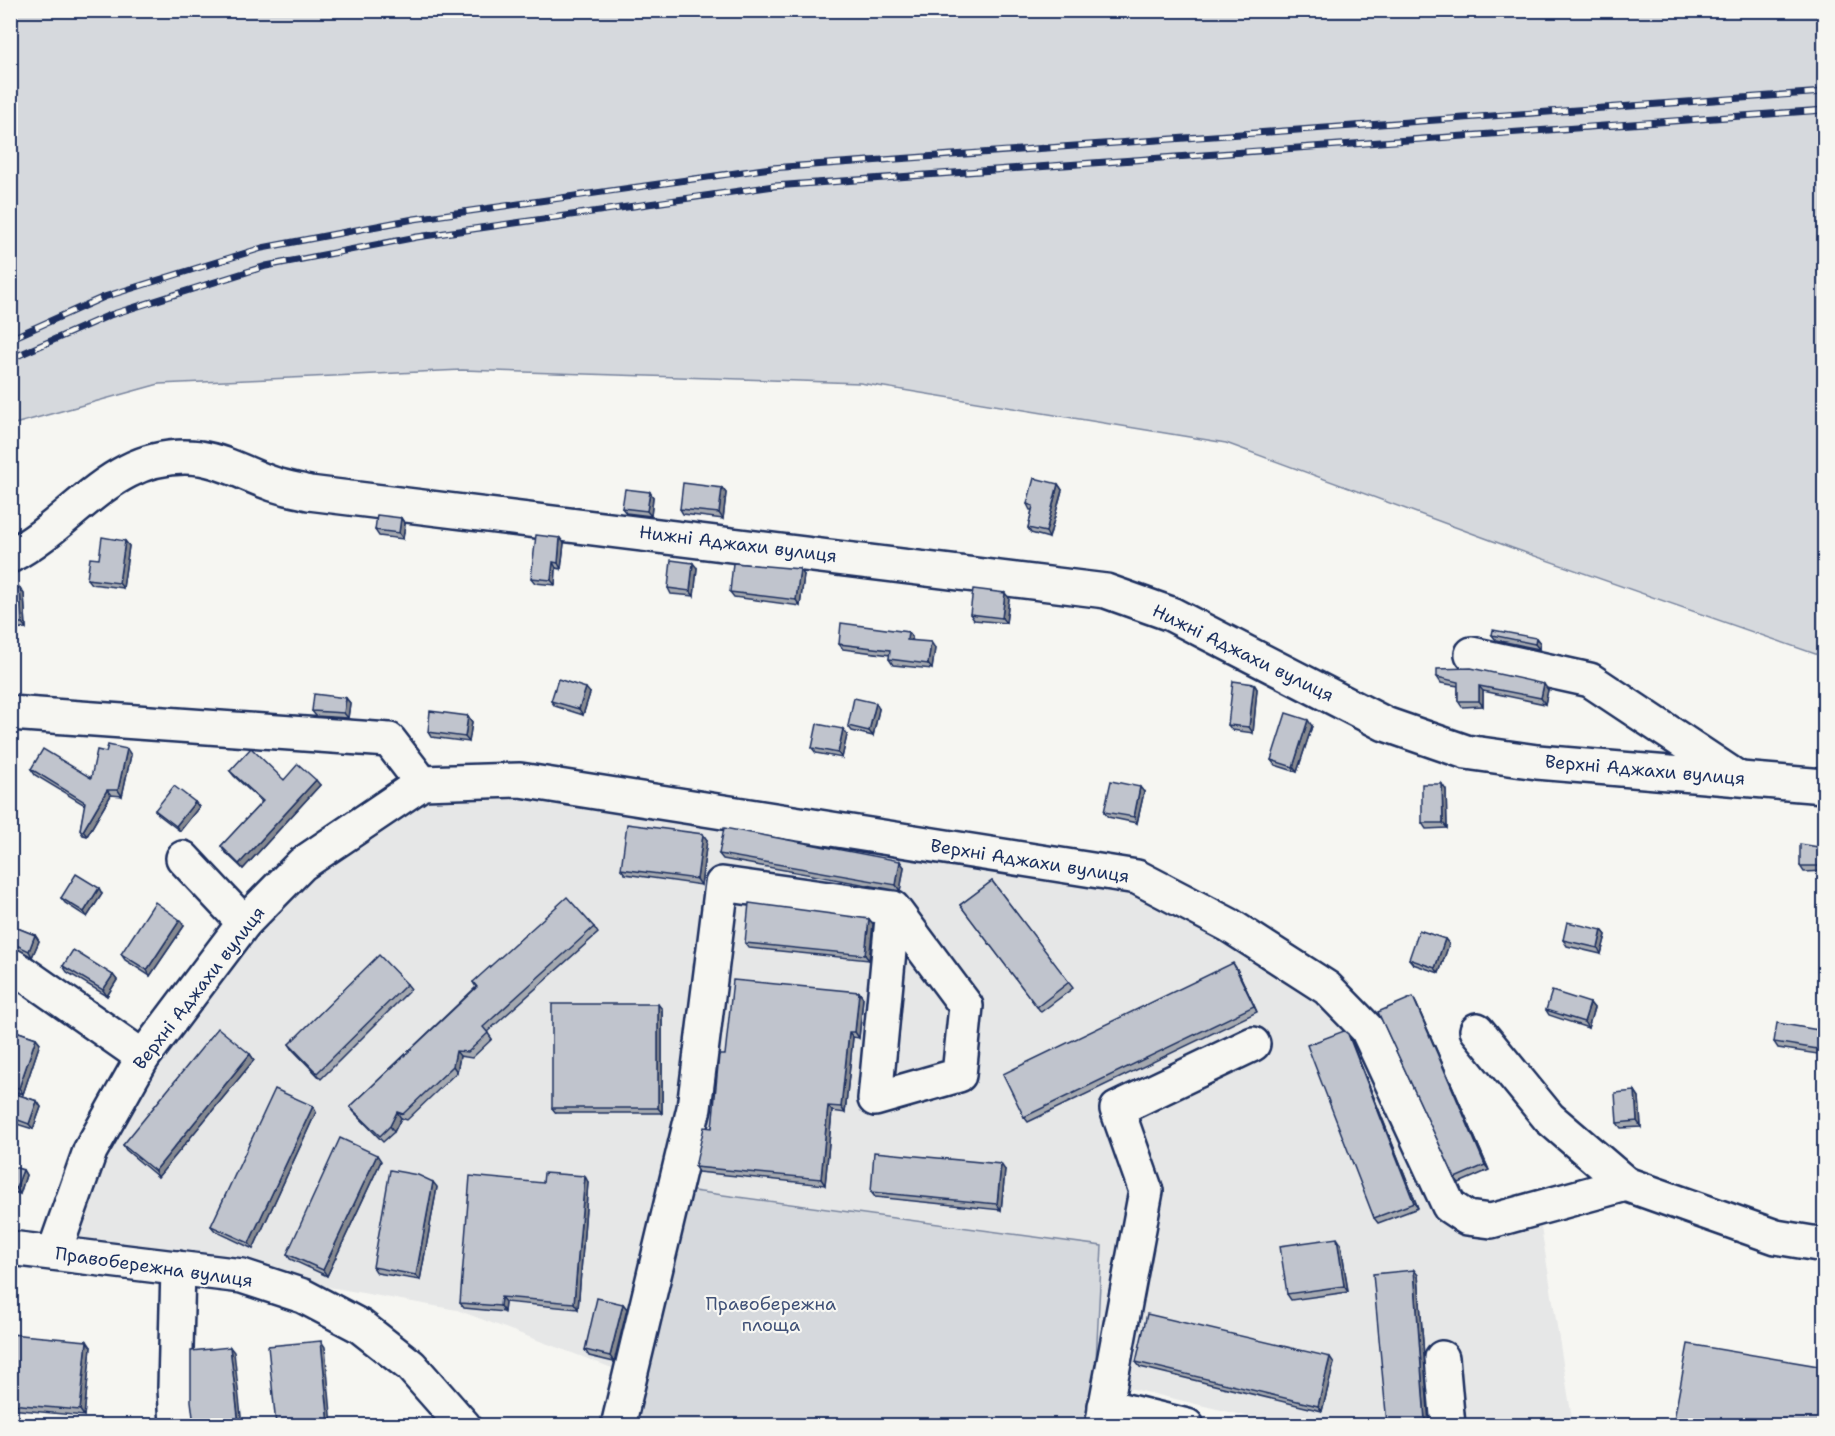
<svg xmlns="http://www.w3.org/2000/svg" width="1835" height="1436" font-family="'Shantell Sans',sans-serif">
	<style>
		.built { fill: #e6e7e7 }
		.green { fill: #d6d9dd; stroke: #78849e; stroke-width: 1.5 }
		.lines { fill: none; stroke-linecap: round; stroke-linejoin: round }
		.minor-casing { stroke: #1b2f5e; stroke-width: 38 }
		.minor { stroke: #f6f6f2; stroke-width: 33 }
		.rail-casing { stroke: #1b2f5e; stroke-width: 7 }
		.rail { stroke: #f6f6f2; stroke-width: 4.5; stroke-dasharray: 14; stroke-linecap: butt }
		.wall { fill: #a5a9b0; stroke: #1b2f5e; stroke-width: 1.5 }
		.shaded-wall { fill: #868990; stroke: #1b2f5e; stroke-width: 1.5 }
		.building { fill: #c0c4cd; stroke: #1b2f5e; stroke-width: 1.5 }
		.labels { text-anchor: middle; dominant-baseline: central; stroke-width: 4.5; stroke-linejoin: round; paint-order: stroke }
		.street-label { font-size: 18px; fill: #1b2f5e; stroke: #f6f6f2 }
		.park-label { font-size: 18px; fill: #405177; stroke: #f6f6f2 }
	</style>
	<rect width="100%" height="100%" fill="#f6f6f2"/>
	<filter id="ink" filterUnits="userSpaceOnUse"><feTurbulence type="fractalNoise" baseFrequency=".0167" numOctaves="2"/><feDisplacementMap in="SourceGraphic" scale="12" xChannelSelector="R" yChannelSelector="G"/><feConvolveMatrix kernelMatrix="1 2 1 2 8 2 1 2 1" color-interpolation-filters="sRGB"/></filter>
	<g filter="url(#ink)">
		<polygon class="built" points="519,793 1132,889 1223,936 1319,998 1357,1036 1439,1214 1540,1221 1573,1425 1284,1425 1095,1380 639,1378 457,1310 72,1241 101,1156 153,1064 254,932 311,874 426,795"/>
		<g class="green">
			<polygon points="11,10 1824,11 1824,657 1515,549 1226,443 860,383 462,370 159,384 11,425"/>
			<polygon points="686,1190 1102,1246 1095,1380 1087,1425 628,1426"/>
		</g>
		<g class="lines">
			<defs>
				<g id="minor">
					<path d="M10 556C77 521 114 448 200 458 226 462 249 476 273 484 285 488 297 490 309 493L1106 591 1171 614 1385 724 1466 752 1537 762 1824 786"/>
					<polyline points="1472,654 1590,680 1736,777"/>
					<polyline points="10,713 389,740 422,783"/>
					<polyline points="183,858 244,923"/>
					<polyline points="13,966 143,1057"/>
					<polyline points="1477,1030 1549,1118 1626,1184"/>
					<polyline points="10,1248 242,1276 303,1296 360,1326 411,1366 464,1426"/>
					<polyline points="54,1253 90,1151 143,1057 244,923 302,864 422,783 520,780 1137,877 1229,925 1327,988 1367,1029 1449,1206 1467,1218 1491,1221 1626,1184 1776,1237 1824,1245"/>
					<polyline points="1442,1358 1448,1426"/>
					<polyline points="1105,1406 1187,1426"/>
					<polyline points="177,1426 175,1388 178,1268"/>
					<polyline points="618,1426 694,1108 722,884 893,908 966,1006 959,1075 875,1099 893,908"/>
					<polyline points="1102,1426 1146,1191 1117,1109 1253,1044"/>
				</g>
			</defs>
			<use href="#minor" class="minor-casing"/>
			<use href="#minor" class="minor"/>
			<defs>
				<g id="rail">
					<polyline points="10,339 104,297 262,248 414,219 771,168 1824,92"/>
					<polyline points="10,359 110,315 266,266 417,237 774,186 1824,110"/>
				</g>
			</defs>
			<use href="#rail" class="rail-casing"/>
			<use href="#rail" class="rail"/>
		</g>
		<g class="wall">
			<polygon points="1058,484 1062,490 1049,538 1031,533 1028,528 1032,510 1030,510 1027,504"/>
			<polygon points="722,488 726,493 723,519 683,514 680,509"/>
			<polygon points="653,497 651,516 626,513 622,508"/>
			<polygon points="401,518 405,524 403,539 379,536 375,530"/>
			<polygon points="125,541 129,546 123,588 91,584 87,579 99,559"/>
			<polygon points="564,543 561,569 556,568 555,585 535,583 531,578"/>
			<polygon points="697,568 694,596 671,594 668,588"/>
			<polygon points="804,575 800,606 734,597 730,592"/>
			<polygon points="20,588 24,594 26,628 10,629 10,589"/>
			<polygon points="1009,598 1006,623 974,620 970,614"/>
			<polygon points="908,632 912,637 912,640 935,648 932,669 893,665 889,659 890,655 843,649 839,644"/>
			<polygon points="1492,635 1536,638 1540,643 1539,649 1496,640"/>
			<polygon points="1437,677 1548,690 1545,704 1483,691 1483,706 1462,707 1458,701 1458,686 1441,683"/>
			<polygon points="1254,684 1257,689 1253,733 1232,730 1228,725"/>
			<polygon points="590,693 583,715 555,706 551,701"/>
			<polygon points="346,698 350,703 348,718 316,716 312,711"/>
			<polygon points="879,709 873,736 852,731 848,726"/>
			<polygon points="468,716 472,722 469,742 431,737 428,732"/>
			<polygon points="1312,726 1297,772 1275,765 1271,760"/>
			<polygon points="843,729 847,735 842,758 816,753 812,748"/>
			<polygon points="106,752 131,755 122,796 111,795 87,836 83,835 80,830 85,805 35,775 31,769 91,778"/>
			<polygon points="230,771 320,785 243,869 224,851 221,846 262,802 234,776"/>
			<polygon points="1446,790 1447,828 1426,829 1422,823"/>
			<polygon points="1144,792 1137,823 1108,817 1104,812"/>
			<polygon points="195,802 199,807 180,831 159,815 155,810"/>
			<polygon points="707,840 701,885 625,874 621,869"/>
			<polygon points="1824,848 1824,871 1804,872 1800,866"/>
			<polygon points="719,854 904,867 900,891 723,859"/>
			<polygon points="992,881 1073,988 1041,1012 960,905"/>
			<polygon points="99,888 102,894 87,917 65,903 61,898"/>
			<polygon points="869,919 873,924 869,960 749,948 745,943"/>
			<polygon points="180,920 184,926 150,976 125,960 121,954"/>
			<polygon points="10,925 35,935 39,941 32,957 15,947 10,948"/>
			<polygon points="594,927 598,933 487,1032 492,1039 472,1058 460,1056 457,1072 407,1120 401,1118 394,1132 383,1142 354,1112 350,1107 476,987 473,982"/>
			<polygon points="1602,930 1606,935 1601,954 1567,946 1563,940"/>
			<polygon points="1445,939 1449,944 1439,973 1413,964 1409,959"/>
			<polygon points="63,966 113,975 117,980 107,996 67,972"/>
			<polygon points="1237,969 1257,1012 1028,1122 1024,1117"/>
			<polygon points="407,984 411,989 321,1079 293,1050 289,1044"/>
			<polygon points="859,992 863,998 859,1038 853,1037 845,1113 832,1111 825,1185 698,1172 695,1167 712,1128 725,1055"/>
			<polygon points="1416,1003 1489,1170 1459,1183 1455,1178"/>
			<polygon points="1590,1003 1594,1008 1588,1028 1549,1015 1546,1010"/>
			<polygon points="662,1009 662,1113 556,1113 552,1108"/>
			<polygon points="10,1029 36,1038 40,1043 23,1094 10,1090"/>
			<polygon points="1824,1031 1824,1055 1778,1048 1774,1042"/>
			<polygon points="1351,1040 1418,1208 1378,1223 1374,1218"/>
			<polygon points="250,1054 254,1060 158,1177 126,1150 123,1145"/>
			<polygon points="1635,1091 1639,1097 1641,1127 1621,1128 1617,1123"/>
			<polygon points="10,1092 37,1101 41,1107 33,1129 10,1122"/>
			<polygon points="316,1112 253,1249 215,1231 211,1226"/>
			<polygon points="381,1161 327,1276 290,1259 287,1254"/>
			<polygon points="10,1166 23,1170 26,1175 20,1194 10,1191"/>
			<polygon points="1005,1170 1001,1210 875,1197 871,1192"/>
			<polygon points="588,1182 578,1309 505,1302 504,1312 464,1308 460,1303 543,1183"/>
			<polygon points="437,1187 420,1280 377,1273 373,1267"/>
			<polygon points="1341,1244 1348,1292 1291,1300 1287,1294"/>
			<polygon points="1418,1275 1429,1425 1387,1425 1387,1424"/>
			<polygon points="623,1304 627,1309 614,1362 589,1356 585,1350"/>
			<polygon points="10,1334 91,1347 84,1416 10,1409"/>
			<polygon points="1136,1362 1334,1363 1322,1411 1140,1367"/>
		</g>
		<g class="shaded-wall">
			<polygon points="1058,484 1062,490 1049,538 1046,532"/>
			<polygon points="722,488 726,493 723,519 719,513"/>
			<polygon points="650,492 653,497 651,516 647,511"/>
			<polygon points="401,518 405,524 403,539 399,533"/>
			<polygon points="560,538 564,543 561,569 558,563"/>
			<polygon points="125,541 129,546 123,588 119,583"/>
			<polygon points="553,562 556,568 555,585 551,580"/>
			<polygon points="693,563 697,568 694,596 690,591"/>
			<polygon points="800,569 804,575 800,606 796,600"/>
			<polygon points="20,588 24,594 26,628 22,623"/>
			<polygon points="1005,593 1009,598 1006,623 1002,618"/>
			<polygon points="908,632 912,637 911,645 907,640"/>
			<polygon points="1536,638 1540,643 1539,649 1535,644"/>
			<polygon points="931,642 935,648 932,669 928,664"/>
			<polygon points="1254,684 1257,689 1253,733 1249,727"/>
			<polygon points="1544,684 1548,690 1545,704 1541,698"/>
			<polygon points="1479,686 1483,691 1483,706 1479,701"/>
			<polygon points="586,688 590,693 583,715 579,709"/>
			<polygon points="346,698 350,703 348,718 344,713"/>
			<polygon points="876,703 879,709 873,736 869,731"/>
			<polygon points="468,716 472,722 469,742 465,737"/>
			<polygon points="1308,720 1312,726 1297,772 1293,767"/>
			<polygon points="843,729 847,735 842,758 838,753"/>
			<polygon points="127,749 131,755 122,796 118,790"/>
			<polygon points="316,780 320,785 243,869 239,864"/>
			<polygon points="1442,784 1446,790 1447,828 1443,823"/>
			<polygon points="1140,787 1144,792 1137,823 1134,817"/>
			<polygon points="107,790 111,795 87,836 83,831"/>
			<polygon points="10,802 14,807 10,818"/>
			<polygon points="195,802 199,807 180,831 176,826"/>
			<polygon points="703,834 707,840 701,885 697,879"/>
			<polygon points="900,861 904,867 900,891 896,885"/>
			<polygon points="99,888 102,894 87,917 84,912"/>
			<polygon points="869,919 873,924 869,960 865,955"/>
			<polygon points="180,920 184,926 150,976 147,970"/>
			<polygon points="1602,930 1606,935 1601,954 1598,948"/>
			<polygon points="35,935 39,941 32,957 29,951"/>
			<polygon points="1445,939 1449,944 1439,973 1435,968"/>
			<polygon points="1233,963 1237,969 1257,1012 1254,1006"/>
			<polygon points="113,975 117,980 107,996 103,990"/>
			<polygon points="859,992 863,998 859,1038 855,1032"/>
			<polygon points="1413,997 1416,1003 1489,1170 1485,1165"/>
			<polygon points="1590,1003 1594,1008 1588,1028 1584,1022"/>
			<polygon points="658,1004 662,1009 662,1113 658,1108"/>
			<polygon points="849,1032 853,1037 845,1113 841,1107"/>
			<polygon points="1348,1034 1351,1040 1418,1208 1414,1203"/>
			<polygon points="36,1038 40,1043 23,1094 19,1088"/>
			<polygon points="456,1051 460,1056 457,1072 453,1066"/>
			<polygon points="250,1054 254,1060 158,1177 155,1171"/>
			<polygon points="1635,1091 1639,1097 1641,1127 1637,1121"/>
			<polygon points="37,1101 41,1107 33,1129 29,1124"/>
			<polygon points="313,1106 316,1112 253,1249 249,1243"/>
			<polygon points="828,1106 832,1111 825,1185 821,1179"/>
			<polygon points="397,1112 401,1118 394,1132 390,1126"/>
			<polygon points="377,1155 381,1161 327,1276 323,1270"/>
			<polygon points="1001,1164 1005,1170 1001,1210 997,1204"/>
			<polygon points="23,1170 26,1175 20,1194 16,1188"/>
			<polygon points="585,1176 588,1182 578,1309 574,1303"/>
			<polygon points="433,1182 437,1187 420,1280 416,1275"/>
			<polygon points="1337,1238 1341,1244 1348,1292 1344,1286"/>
			<polygon points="1414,1270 1418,1275 1429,1425 1425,1421"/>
			<polygon points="501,1297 505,1302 504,1312 500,1306"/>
			<polygon points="623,1304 627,1309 614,1362 610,1356"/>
			<polygon points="87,1341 91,1347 84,1416 80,1410"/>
			<polygon points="321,1341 325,1347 332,1425 329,1425"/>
			<polygon points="230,1347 234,1352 242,1425 239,1425"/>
			<polygon points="1330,1357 1334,1363 1322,1411 1318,1406"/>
		</g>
		<g class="building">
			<polygon points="1034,478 1058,484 1046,532 1028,528 1033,506 1027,504"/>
			<polygon points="683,483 722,488 719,513 680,509"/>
			<polygon points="625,489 650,492 647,511 622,508"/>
			<polygon points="377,515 401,518 399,533 375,530"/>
			<polygon points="536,535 560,538 558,563 553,562 551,580 531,578"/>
			<polygon points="102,537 125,541 119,583 87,579 90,558 99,559"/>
			<polygon points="671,560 693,563 690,591 668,588"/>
			<polygon points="733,563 800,569 796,600 730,592"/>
			<polygon points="20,588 22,623 10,623 10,589"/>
			<polygon points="973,589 1005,593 1002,618 970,614"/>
			<polygon points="841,623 908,632 907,640 931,642 928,664 889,659 890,650 839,644"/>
			<polygon points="1493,630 1536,638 1535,644 1492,635"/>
			<polygon points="1471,668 1544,684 1541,698 1479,686 1479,701 1458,701 1458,682 1437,677 1437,669"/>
			<polygon points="558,679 586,688 579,709 551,701"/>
			<polygon points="1233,681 1254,684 1249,727 1228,725"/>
			<polygon points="314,694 346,698 344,713 312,711"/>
			<polygon points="854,698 876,703 869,731 848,726"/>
			<polygon points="430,711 468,716 465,737 428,732"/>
			<polygon points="1286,713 1308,720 1293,767 1271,760"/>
			<polygon points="817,724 843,729 838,753 812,748"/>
			<polygon points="108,745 127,749 118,790 107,790 83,831 80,830 85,802 31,769 43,749 91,778 97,750 106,752"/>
			<polygon points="251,748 284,780 298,764 316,780 239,864 221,846 263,801 230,771"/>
			<polygon points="1111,781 1140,787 1134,817 1104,812"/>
			<polygon points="1422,784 1442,784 1443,823 1422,823"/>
			<polygon points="174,786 195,802 176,826 155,810"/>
			<polygon points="627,824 703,834 697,879 621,869"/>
			<polygon points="724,828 900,861 896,885 719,854"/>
			<polygon points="1800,844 1824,848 1824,866 1800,866"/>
			<polygon points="76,874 99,888 84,912 61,898"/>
			<polygon points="992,881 1069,982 1037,1007 960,905"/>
			<polygon points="567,897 594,927 483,1027 488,1033 468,1052 456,1051 453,1066 403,1114 397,1112 390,1126 380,1136 350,1107 477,987 473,982"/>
			<polygon points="155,902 180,920 147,970 121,954"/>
			<polygon points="749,903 869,919 865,955 745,943"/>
			<polygon points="1567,922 1602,930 1598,948 1563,940"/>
			<polygon points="10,925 35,935 29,951 10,942"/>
			<polygon points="1419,930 1445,939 1435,968 1409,959"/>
			<polygon points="73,950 113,975 103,990 63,966"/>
			<polygon points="379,955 407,984 317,1073 289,1044"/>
			<polygon points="1233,963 1254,1006 1024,1117 1003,1074"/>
			<polygon points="733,980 859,992 855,1032 849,1032 841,1107 828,1106 821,1179 695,1167 704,1127 712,1128 719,1055 725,1055"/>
			<polygon points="1552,991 1590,1003 1584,1022 1546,1010"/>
			<polygon points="1413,997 1485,1165 1455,1178 1378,1012"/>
			<rect x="552" y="1004" width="106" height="104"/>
			<polygon points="1777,1023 1824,1031 1824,1050 1774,1042"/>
			<polygon points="218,1028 250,1054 155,1171 123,1145"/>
			<polygon points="10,1029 36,1038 19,1088 10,1086"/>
			<polygon points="1344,1031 1348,1034 1414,1203 1374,1218 1307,1045"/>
			<polygon points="275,1089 313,1106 249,1243 211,1226"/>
			<polygon points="1635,1091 1637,1121 1617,1123 1615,1093"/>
			<polygon points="10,1092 37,1101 29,1124 10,1117"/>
			<polygon points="340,1138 377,1155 323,1270 287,1254"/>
			<polygon points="874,1152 1001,1164 997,1204 871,1192"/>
			<polygon points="10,1166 23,1170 16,1188 10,1186"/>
			<polygon points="390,1170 418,1175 433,1182 416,1275 373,1267"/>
			<polygon points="544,1173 585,1176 574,1303 501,1297 500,1306 460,1303 470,1176 543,1183"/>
			<polygon points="1337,1238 1344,1286 1287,1294 1280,1246"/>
			<polygon points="1414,1270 1425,1421 1387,1424 1373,1274"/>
			<polygon points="597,1298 623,1304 610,1356 585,1350"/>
			<polygon points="1147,1314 1330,1357 1318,1406 1136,1362"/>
			<polygon points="10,1334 87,1341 80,1410 10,1404"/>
			<polygon points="321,1341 329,1425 276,1425 268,1346"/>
			<polygon points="1688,1344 1824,1367 1824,1425 1673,1425"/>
			<polygon points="230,1347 239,1425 194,1425 191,1401 191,1351"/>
		</g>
	</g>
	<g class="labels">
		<g class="street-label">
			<text transform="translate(738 544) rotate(7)">Нижні Аджахи вулиця</text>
			<text transform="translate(1243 653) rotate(26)">Нижні Аджахи вулиця</text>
			<text transform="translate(1645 770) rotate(5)">Верхні Аджахи вулиця</text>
			<text transform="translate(1030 861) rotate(9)">Верхні Аджахи вулиця</text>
			<text transform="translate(199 988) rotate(-52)">Верхні Аджахи вулиця</text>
			<text transform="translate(154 1267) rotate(8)">Правобережна вулиця</text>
		</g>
		<g class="park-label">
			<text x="771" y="1304">Правобережна<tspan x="771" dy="21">площа</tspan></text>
		</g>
	</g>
	<rect width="1835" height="1436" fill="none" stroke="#f6f6f2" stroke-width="36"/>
	<rect x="18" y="18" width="1799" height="1400" fill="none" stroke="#1b2f5e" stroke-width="2" filter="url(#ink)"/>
</svg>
